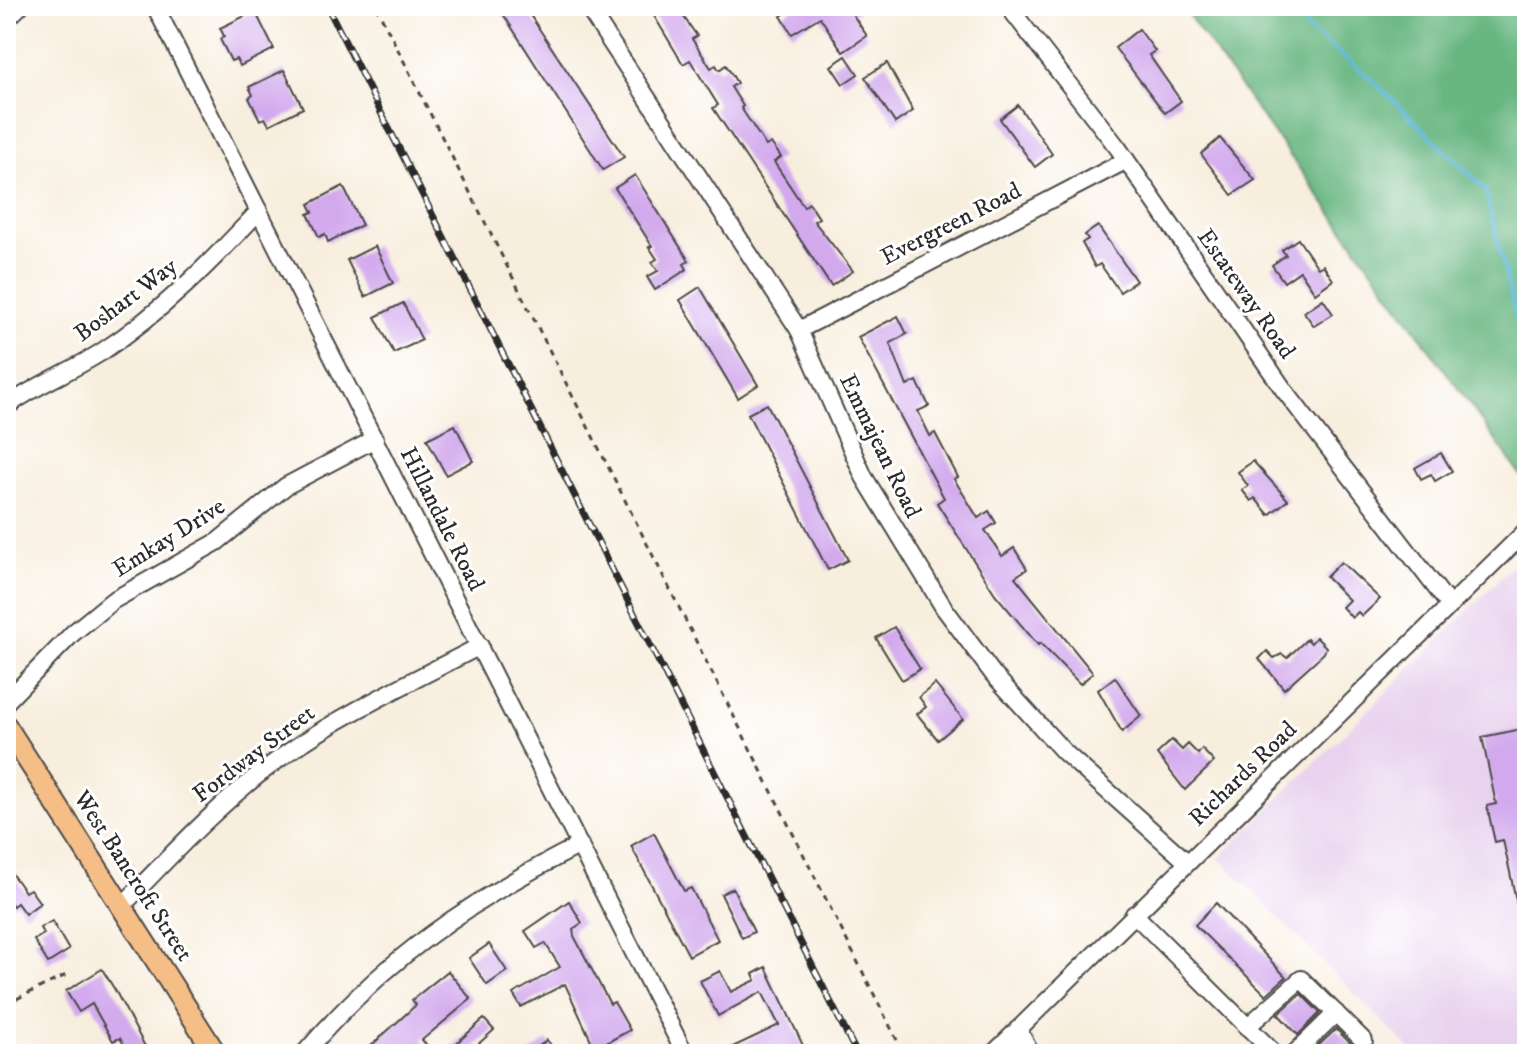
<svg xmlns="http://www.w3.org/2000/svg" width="1533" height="1060" font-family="'IM FELL DW Pica',serif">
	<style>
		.built { fill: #e8d2ee }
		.forest { fill: #67b680; stroke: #497056; stroke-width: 2 }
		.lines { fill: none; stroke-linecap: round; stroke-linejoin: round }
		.stream { stroke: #5ab7d8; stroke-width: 4 }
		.building { fill: #d2a9ed }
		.minor-casing { stroke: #4a4846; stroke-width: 20 }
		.major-casing { stroke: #4a4846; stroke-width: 24 }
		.path { stroke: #4a4846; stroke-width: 3; stroke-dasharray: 6 6; stroke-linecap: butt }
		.minor { stroke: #fff; stroke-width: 16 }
		.major { stroke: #f6be87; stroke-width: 20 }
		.rail-casing { stroke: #2b2b2b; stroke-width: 7 }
		.rail { stroke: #fff; stroke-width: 4; stroke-dasharray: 12; stroke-linecap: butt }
		.labels { text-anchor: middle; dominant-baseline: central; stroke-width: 6; stroke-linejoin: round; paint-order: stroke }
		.street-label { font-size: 24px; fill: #2b2b2b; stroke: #fff }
	</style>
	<rect width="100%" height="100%" fill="#fff"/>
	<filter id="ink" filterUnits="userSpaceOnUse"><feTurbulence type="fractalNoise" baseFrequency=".0125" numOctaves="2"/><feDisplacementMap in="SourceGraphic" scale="16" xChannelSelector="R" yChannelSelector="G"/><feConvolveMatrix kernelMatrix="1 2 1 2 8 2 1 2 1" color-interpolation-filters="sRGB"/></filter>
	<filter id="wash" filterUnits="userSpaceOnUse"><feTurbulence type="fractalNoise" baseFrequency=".006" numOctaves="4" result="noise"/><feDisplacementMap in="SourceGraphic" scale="32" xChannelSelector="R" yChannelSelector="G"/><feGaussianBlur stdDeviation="1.8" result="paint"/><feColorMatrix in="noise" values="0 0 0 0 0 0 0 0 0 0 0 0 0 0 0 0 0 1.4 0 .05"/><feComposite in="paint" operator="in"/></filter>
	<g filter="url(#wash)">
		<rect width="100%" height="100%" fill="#f8eede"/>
		<polygon class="built" points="1527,552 1527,1054 1415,1054 1219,858"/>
		<polygon class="forest" points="1182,6 1527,6 1527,484"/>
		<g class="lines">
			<polyline class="stream" points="1295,6 1308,28 1371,79 1485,189 1527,364"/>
		</g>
		<g id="blocks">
			<g class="building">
				<polygon points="498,6 524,6 624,157 603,170"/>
				<polygon points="648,6 676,6 697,36 692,39 711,68 716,65 719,70 726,65 737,83 731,87 743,106 741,108 766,146 771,143 781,157 774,162 804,207 809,203 819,218 814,221 853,271 831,286 713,108 718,105 690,60 683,64"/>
				<polygon points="797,6 868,6 853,15 867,36 843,52 820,17 792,34 781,16"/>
				<polygon points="255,11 274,49 240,66 236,59 231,61 220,39 224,36 220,28"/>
				<polygon points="1139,29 1155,51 1149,55 1181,101 1165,113 1115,48"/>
				<polygon points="846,56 858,74 843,84 831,66"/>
				<polygon points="887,63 913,111 895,123 865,77"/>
				<polygon points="284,70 303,108 269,125 265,118 260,120 249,98 253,95 249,87"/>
				<polygon points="1018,105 1052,154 1035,167 1000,119"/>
				<polygon points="1220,138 1255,180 1232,195 1201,154"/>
				<polygon points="635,175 689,261 684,264 687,269 655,290 647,277 658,271 652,262 657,259 649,247 652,246 615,188"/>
				<polygon points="343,186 362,225 328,242 325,234 319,237 308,214 313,212 309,204"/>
				<polygon points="1098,226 1136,281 1120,292 1100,264 1095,267 1082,243 1088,239 1085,235"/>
				<polygon points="1298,239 1318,268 1323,265 1333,280 1315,293 1300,271 1284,282 1272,265 1286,255 1282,250"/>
				<polygon points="375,246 393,283 365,297 347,260"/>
				<polygon points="700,287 758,385 738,398 680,300"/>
				<polygon points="1323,299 1333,314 1314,326 1304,312"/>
				<polygon points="403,303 422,340 394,353 375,317"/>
				<polygon points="898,316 907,334 890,343 907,386 917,381 929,406 918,411 930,436 935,433 958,477 954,479 978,518 989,511 996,523 985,530 1002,556 1014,548 1027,569 1015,577 1093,673 1080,684 1040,643 1038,645 995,594 937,503 944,498 858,337"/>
				<polygon points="767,404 848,560 828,570 748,414"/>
				<polygon points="455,425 473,461 446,475 427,439"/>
				<polygon points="1441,453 1452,471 1435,481 1431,474 1421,479 1415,468"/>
				<polygon points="1253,461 1288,500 1269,515 1255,498 1251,501 1242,490 1248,486 1238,472"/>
				<polygon points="1341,562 1380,599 1362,616 1358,612 1352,618 1342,607 1349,600 1326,577"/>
				<polygon points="894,627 920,669 902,680 876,638"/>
				<polygon points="1316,637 1326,647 1324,653 1284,689 1259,659 1267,651 1274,658 1282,654 1287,658 1307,639 1311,643"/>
				<polygon points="1115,677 1141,716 1122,732 1098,690"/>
				<polygon points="935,684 963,719 938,740 917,714 926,707 919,697"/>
				<polygon points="1527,728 1527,928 1522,928 1503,840 1495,842 1487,806 1496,804 1482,737"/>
				<polygon points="1172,740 1182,750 1188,744 1198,754 1202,749 1214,762 1185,790 1157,754"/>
				<polygon points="654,833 684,891 691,888 718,940 689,956 631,846"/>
				<polygon points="6,866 25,892 30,889 40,903 25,914 17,903 13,906 6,897"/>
				<polygon points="733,888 754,932 742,938 721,894"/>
				<polygon points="569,901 582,923 573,929 574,936 610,1004 614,1002 630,1030 595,1049 565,984 521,1007 513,994 560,967 545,943 536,948 525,931"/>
				<polygon points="1216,903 1286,977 1266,995 1195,925"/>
				<polygon points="52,921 69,950 48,963 34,940 44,934 40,928"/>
				<polygon points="489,944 507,971 487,985 469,958"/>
				<polygon points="766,967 807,1054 718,1054 779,1025 762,992 718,1016 700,981 720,971 731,992 756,980 753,974"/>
				<polygon points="102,969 115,990 149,1054 130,1054 120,1038 113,1041 92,1004 79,1012 66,991"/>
				<polygon points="448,971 471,999 422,1040 435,1054 362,1054 416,1005 412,1000"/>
				<polygon points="1301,994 1320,1013 1298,1035 1278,1014"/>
				<polygon points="484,1019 494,1030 467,1054 444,1054"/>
				<polygon points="1336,1029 1356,1049 1364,1054 1322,1054 1316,1048"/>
				<polygon points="547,1040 558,1054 529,1054"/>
			</g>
		</g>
	</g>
	<g filter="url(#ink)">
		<use href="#blocks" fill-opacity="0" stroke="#4a4846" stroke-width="2"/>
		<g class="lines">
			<defs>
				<g id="minor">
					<polyline points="155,6 685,1054"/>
					<polyline points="587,6 799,330 864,477 944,608 993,674 1064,752 1187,862"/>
					<polyline points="1008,6 1118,148 1284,390 1450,606"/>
					<polyline points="6,20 20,6"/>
					<polyline points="799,330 1125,161"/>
					<path d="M6 407C36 384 71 372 103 351 163 311 210 263 259 211"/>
					<polyline points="6,702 73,633 112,601 217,542 286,486 375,439"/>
					<path d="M122 906C173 853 223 799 283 756 344 713 413 681 480 646"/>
					<polyline points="1134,914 1275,1054"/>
					<polyline points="1247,1027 1301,979 1364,1041"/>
					<polyline points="1018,1029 1031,1054"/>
					<path d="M304 1054C384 959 471 900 580 845"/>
					<polyline points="993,1054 1527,530"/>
					<polyline points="1294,1054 1336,1013"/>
				</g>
				<polyline id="major" points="6,726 216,1054"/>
			</defs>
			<use href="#minor" class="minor-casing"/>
			<use href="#major" class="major-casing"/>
			<g class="path">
				<polyline points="376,6 904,1054"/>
				<polyline points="6,1004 66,975"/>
			</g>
			<use href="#minor" class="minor"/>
			<use href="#major" class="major"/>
			<defs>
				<polyline id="rail" points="327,6 857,1054"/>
			</defs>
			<use href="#rail" class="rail-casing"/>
			<use href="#rail" class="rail"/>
		</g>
	</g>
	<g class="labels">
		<g class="street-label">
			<text transform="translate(951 224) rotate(-27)">Evergreen Road</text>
			<text transform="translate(1246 294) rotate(55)">Estateway Road</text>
			<text transform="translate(126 300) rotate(-37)">Boshart Way</text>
			<text transform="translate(880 446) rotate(64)">Emmajean Road</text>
			<text transform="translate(442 519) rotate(63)">Hillandale Road</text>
			<text transform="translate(169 538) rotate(-32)">Emkay Drive</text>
			<text transform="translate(254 754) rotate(-37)">Fordway Street</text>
			<text transform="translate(1243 774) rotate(-44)">Richards Road</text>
			<text transform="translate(133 876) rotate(57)">West Bancroft Street</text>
		</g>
	</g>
	<rect width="1533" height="1060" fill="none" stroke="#fff" stroke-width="32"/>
</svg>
